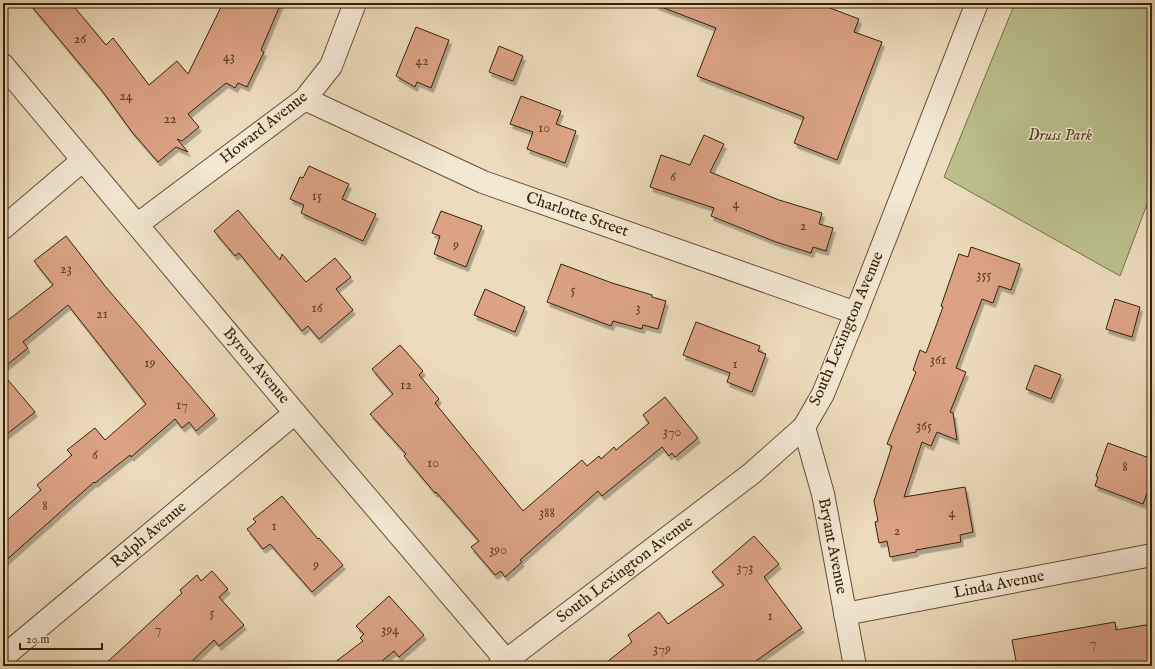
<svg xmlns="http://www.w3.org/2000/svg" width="1155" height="669" font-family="'IM FELL English',serif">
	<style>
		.green { fill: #bbbf8e; stroke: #787049 }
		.building { fill: #dba286; stroke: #362204; filter: url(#shadow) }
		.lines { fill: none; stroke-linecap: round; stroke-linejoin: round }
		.minor-casing { stroke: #645032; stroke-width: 24 }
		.tertiary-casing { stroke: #645032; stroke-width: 24 }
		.minor { stroke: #f3e8d3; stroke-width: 22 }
		.tertiary { stroke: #f3e8d3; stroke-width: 22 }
		.labels { text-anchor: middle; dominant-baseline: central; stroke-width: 3; stroke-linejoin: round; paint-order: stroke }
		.number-label { font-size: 14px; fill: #5f4224 }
		.street-label { font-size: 16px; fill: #362204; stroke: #f3e8d3 }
		.park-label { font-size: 16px; font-style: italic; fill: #574926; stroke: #f3e8d3 }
	</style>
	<defs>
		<filter id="shadow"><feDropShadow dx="2.5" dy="4.5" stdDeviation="0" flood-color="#0004"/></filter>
	</defs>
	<rect width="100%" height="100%" fill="#ecdbbc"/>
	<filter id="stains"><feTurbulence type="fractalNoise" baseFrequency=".005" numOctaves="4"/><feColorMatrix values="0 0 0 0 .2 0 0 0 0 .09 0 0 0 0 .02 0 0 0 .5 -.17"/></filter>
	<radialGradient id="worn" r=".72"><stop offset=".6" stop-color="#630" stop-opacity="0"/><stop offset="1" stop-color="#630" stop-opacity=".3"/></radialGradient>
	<polygon class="green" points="1015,3 1152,3 1152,191 1120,276 944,177"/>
	<g class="building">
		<polygon points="29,3 71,3 106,45 113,38 149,85 177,61 188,74 223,3 281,3 261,50 264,52 247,87 238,83 235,88 226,83 188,114 199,127 182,141 177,139 188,152 176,147 158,162 132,132 103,92"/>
		<polygon points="657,3 817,3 859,19 854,32 882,42 837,160 794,143 804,117 697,76 716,28 656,5"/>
		<polygon points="416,27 449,40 431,88 417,82 415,87 396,76"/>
		<polygon points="499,46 523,56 513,81 489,72"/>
		<polygon points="521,96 561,111 556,124 576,131 565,163 527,149 533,132 510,124"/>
		<polygon points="704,135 724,144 710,172 779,200 822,213 819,224 833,228 826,251 813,247 811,253 776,242 711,216 714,208 650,187 661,155 690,165"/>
		<polygon points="309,166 349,184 342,199 376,214 363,241 301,213 304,205 290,199 300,177 303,178"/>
		<polygon points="238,210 280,260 282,254 306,282 335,258 351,277 336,289 353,310 319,339 308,326 302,331 239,253 235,256 214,231"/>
		<polygon points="441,211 482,226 466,267 434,254 440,236 432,233"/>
		<polygon points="66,236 105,286 215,415 196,431 189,422 182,428 175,419 131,457 130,455 95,483 94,482 3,563 3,524 41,490 37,485 72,455 67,450 95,428 105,440 146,404 68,305 23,342 28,348 3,368 3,317 7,321 53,285 34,261"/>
		<polygon points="971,247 1020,264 1011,290 999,286 993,303 982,299 956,368 966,372 950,412 953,413 957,440 937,432 931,446 922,442 904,497 965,487 973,532 960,535 961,542 916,550 916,552 890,557 887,541 879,543 875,522 878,521 874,501 892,446 887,444 916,372 913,370 920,350 926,353 943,307 941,306 959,254 968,257"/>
		<polygon points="561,264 612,283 652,295 652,297 666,301 658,329 643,325 642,329 613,321 611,326 547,302"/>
		<polygon points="485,289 525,307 515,332 474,315"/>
		<polygon points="1115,299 1140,307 1132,337 1106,329"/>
		<polygon points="696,322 760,346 758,351 766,354 752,392 727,382 730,373 683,355"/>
		<polygon points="400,345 423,371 419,375 439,399 435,403 523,511 582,460 587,466 599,456 601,459 614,447 616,450 649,423 643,415 665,397 698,438 675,457 672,453 669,456 662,447 602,496 598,491 520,560 522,562 505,577 501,571 495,575 471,547 479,541 436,492 435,493 404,456 406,454 370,414 393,394 372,369"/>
		<polygon points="1035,365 1061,375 1051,399 1026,389"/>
		<polygon points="3,374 35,412 3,437"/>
		<polygon points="1108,443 1152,459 1152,480 1143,504 1095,486 1098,477 1096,476"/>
		<polygon points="282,496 318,539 319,538 343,565 312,592 270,544 263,549 247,529 256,522 253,519"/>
		<polygon points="754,536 779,564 764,577 802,628 749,666 602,666 632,642 628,635 659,612 668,624 724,585 712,572"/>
		<polygon points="212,571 228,589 219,597 244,625 219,646 214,640 187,666 103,666 182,593 180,590 197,575 201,581"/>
		<polygon points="389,596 424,635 399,657 394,651 376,666 330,666 363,641 360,638 364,634 356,626"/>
		<polygon points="1115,622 1116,630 1152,624 1152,662 1129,666 1017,666 1012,640"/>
	</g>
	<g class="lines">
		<defs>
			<g id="minor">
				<polyline points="3,65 295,413 511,666"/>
				<polyline points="305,99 483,182 856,313"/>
				<polyline points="138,224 305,99 331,66 355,3"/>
				<polyline points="3,228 83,160"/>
				<polyline points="845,614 1152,555"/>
				<polyline points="3,657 295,413"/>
				<polyline points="499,666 751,474 804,427 823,394 856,313 977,3"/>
			</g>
			<polyline id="tertiary" points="804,427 823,494 855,666"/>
		</defs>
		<use href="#minor" class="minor-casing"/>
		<use href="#tertiary" class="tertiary-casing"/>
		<use href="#minor" class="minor"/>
		<use href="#tertiary" class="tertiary"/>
	</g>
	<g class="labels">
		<g class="number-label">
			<text x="80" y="39">26</text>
			<text x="229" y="57">43</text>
			<text x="422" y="61">42</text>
			<text x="126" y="96">24</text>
			<text x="170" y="119">22</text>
			<text x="544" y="128">10</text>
			<text x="673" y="177">6</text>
			<text x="317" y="196">15</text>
			<text x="736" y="204">4</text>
			<text x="803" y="226">2</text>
			<text x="456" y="245">9</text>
			<text x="66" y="269">23</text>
			<text x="984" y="275">355</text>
			<text x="573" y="290">5</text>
			<text x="317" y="308">16</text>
			<text x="638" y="308">3</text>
			<text x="102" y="314">21</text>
			<text x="938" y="360">361</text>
			<text x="150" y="363">19</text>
			<text x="735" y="364">1</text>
			<text x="406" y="385">12</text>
			<text x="182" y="405">17</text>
			<text x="924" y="426">365</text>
			<text x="672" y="432">370</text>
			<text x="95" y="455">6</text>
			<text x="433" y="463">10</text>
			<text x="1125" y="467">8</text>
			<text x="45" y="506">8</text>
			<text x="547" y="513">388</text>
			<text x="952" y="513">4</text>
			<text x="274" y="526">1</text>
			<text x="897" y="531">2</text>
			<text x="498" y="550">390</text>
			<text x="316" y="565">9</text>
			<text x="745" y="568">373</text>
			<text x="212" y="613">5</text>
			<text x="770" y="616">1</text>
			<text x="158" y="629">7</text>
			<text x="390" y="630">394</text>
			<text x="1093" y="643">7</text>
			<text x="662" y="649">379</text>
		</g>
		<g class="street-label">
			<text transform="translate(264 128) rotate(-38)">Howard Avenue</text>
			<text transform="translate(577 215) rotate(19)">Charlotte Street</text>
			<text transform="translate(847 329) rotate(-67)">South Lexington Avenue</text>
			<text transform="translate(256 366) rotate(50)">Byron Avenue</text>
			<text transform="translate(149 535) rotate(-40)">Ralph Avenue</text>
			<text transform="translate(832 546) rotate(79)">Bryant Avenue</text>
			<text transform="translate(625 570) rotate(-37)">South Lexington Avenue</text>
			<text transform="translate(999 585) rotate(-11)">Linda Avenue</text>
		</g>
		<g class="park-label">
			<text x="1060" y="136">Druss Park</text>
		</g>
	</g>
	<rect width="1155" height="669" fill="none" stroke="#ecdbbc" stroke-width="16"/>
	<rect x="4" y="4" width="1147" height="661" fill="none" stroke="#362204" stroke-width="2"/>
	<rect x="8" y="8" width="1139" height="653" fill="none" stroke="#362204"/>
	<path d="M20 643v6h82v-6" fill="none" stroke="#362204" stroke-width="2"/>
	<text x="26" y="643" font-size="12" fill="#362204" stroke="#f3e8d3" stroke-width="3" paint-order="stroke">20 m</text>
	<rect width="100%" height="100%" filter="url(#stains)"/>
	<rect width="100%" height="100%" fill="url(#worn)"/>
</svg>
